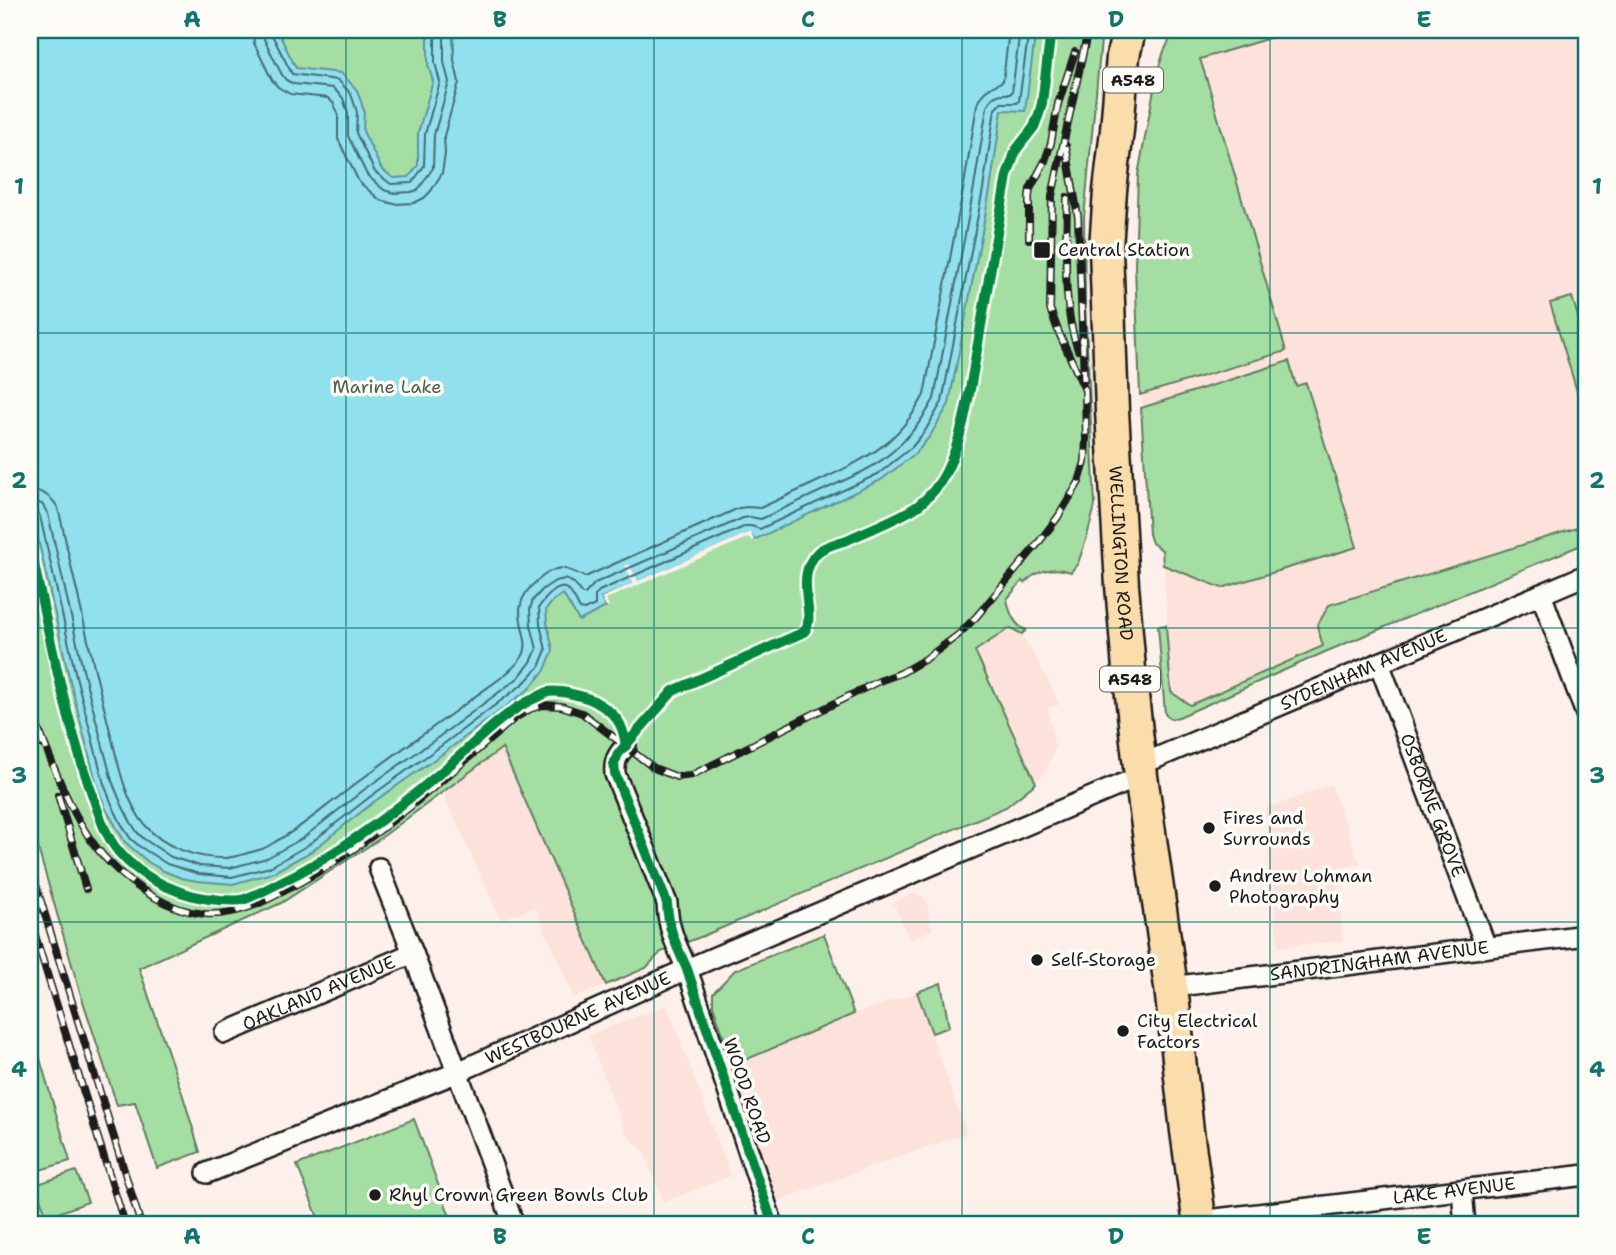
<svg xmlns="http://www.w3.org/2000/svg" width="1616" height="1255" font-family="'Shantell Sans',sans-serif">
	<style>
		.built { fill: #fce2da }
		.green { fill: #a5dea3; stroke: #607d60; stroke-width: 2 }
		.water { fill: #90e0ee; stroke: #62929a; stroke-width: 2 }
		.pier { fill: #fdf0ea }
		.lines { fill: none; stroke-linecap: round; stroke-linejoin: round }
		.shore { stroke: #4a6a70; stroke-width: 2 }
		.street-casing { stroke: #1c1c1c; stroke-width: 24 }
		.primary-casing { stroke: #1c1c1c; stroke-width: 37 }
		.street { stroke: #fdfcf7; stroke-width: 19 }
		.primary { stroke: #fbddab; stroke-width: 32 }
		.tram { stroke: #1c1c1c; stroke-width: 2 }
		.rail-casing { stroke: #1c1c1c; stroke-width: 8 }
		.rail { stroke: #fdfcf7; stroke-width: 5; stroke-dasharray: 16; stroke-linecap: butt }
		.cycleway-casing { stroke: #fdfcf7; stroke-width: 15 }
		.cycleway { stroke: #00873e; stroke-width: 10 }
		.grid { fill: none; stroke: #0f766e; stroke-width: 2; stroke-opacity: 0.55 }
		.poi-dot { fill: #1c1c1c; stroke: #fdfcf7; stroke-width: 2.5 }
		.labels { text-anchor: middle; dominant-baseline: central; stroke-width: 7; stroke-linejoin: round; paint-order: stroke }
		.shield { fill: #fdfcf7; stroke: #605f5e; stroke-width: 2 }
		.shield-label { font-size: 16px; font-weight: bold; fill: #1c1c1c }
		.poi-label { font-size: 18px; fill: #1c1c1c; stroke: #fdfcf7; text-anchor: start }
		.park-label { font-size: 18px; fill: #4c604b; stroke: #fdfcf7 }
		.street-label { font-size: 18px; fill: #1c1c1c; stroke: #fdfcf7 }
		.neatline { fill: none; stroke: #0f766e; stroke-width: 2.5 }
		.grid-label { font-size: 23px; text-anchor: middle; font-weight: bold; fill: #0f766e }
	</style>
	<rect width="100%" height="100%" fill="#fdf0ea"/>
	<filter id="ink" filterUnits="userSpaceOnUse"><feTurbulence type="fractalNoise" baseFrequency=".0143" numOctaves="2"/><feDisplacementMap in="SourceGraphic" scale="14" xChannelSelector="R" yChannelSelector="G"/><feConvolveMatrix kernelMatrix="1 2 1 2 8 2 1 2 1" color-interpolation-filters="sRGB"/></filter>
	<g filter="url(#ink)">
		<g class="built">
			<polygon points="1175,30 1586,30 1586,536 1323,646 1190,705 1171,693 1163,550 1152,543 1149,534 1135,266 1138,175 1157,73"/>
			<polygon points="1010,627 1022,634 1048,680 1059,705 1048,707 1055,748 1046,770 1036,783 975,650"/>
			<polygon points="503,748 606,985 574,998 535,907 501,920 445,798 444,789"/>
			<polygon points="1331,785 1360,864 1336,868 1343,941 1278,947 1265,809"/>
			<polygon points="914,893 927,901 932,930 910,940 893,903"/>
			<polygon points="917,992 966,1133 777,1201 733,1065 854,1014"/>
			<polygon points="667,1005 731,1176 664,1202 643,1150 626,1134 588,1035"/>
		</g>
		<g class="green">
			<path d="M30 30H1102L1084 217 1085 303 1095 506 1086 540 1078 563 1071 572C1055 566 1036 570 1025 583L1022 581 1007 599C1009 611 1014 625 1026 630L1022 634 1010 628 975 651 1036 783 1006 807 703 936 661 952 646 968 606 985 502 748 378 840 281 903 139 968 183 1096 200 1152 157 1168 135 1102 117 1105 79 989 30 821Z"/>
			<polygon points="1175,30 1296,30 1200,59 1210,90 1286,351 1140,395 1135,266 1138,175 1157,73 1164,51"/>
			<polygon points="1572,297 1586,343 1586,421 1550,303"/>
			<polygon points="1289,361 1296,386 1306,383 1357,547 1222,588 1163,565 1162,550 1152,543 1149,534 1141,408"/>
			<polygon points="1586,525 1586,543 1325,652 1179,717 1170,719 1165,714 1158,626 1166,625 1171,692 1190,705 1323,646 1317,626 1329,605"/>
			<polygon points="824,934 854,1014 733,1065 713,1005 713,993 735,970"/>
			<polygon points="941,983 949,1027 932,1033 917,992"/>
			<polygon points="30,1025 70,1161 30,1173"/>
			<polygon points="414,1119 453,1225 321,1225 297,1165"/>
			<polygon points="76,1171 88,1202 47,1217 35,1185"/>
		</g>
		<polygon class="water" points="30,30 277,30 296,68 341,73 357,90 364,111 363,131 381,168 393,178 409,177 418,165 418,133 433,81 428,65 428,37 415,30 1036,30 1025,111 1002,110 990,190 949,404 930,436 917,452 881,480 754,540 750,533 601,598 606,607 579,621 563,594 554,600 546,609 547,623 553,650 545,670 529,689 445,752 375,801 312,851 272,873 233,884 197,881 181,878 164,871 148,862 125,842 106,809 97,786 69,677 30,503"/>
		<polygon class="pier" points="750,532 754,540 751,541 749,537 606,599 609,606 606,607 601,598 633,583 625,566 629,564 638,581"/>
		<g class="lines">
			<g class="shore">
				<polyline points="252,30 254,43 272,80 278,87 290,94 328,98 334,104 338,114 338,139 359,182 380,200 394,204 414,203 424,198 431,191 442,173 445,154 444,136 459,82 454,60 453,30"/>
				<polyline points="263,30 264,39 282,75 286,80 294,84 333,88 343,98 348,113 348,136 367,175 384,190 394,193 411,192 418,190 433,168 434,135 449,82 444,62 444,37 442,30"/>
				<polyline points="271,30 272,35 292,74 338,80 351,94 357,112 356,133 375,172 391,184 412,183 424,166 425,134 440,82 435,63 435,36 430,30"/>
				<path d="M30 490C43 491 52 497 58 508 65 535 70 564 77 591 87 638 98 684 110 731 118 762 124 799 145 825 163 847 197 859 226 858 235 857 252 852 262 849 268 847 274 842 280 839 305 825 326 806 349 789 389 757 432 729 473 698 489 686 510 674 522 657 536 635 500 611 538 580 559 562 564 568 585 577L739 508 747 507 760 508C782 498 804 488 825 478 871 456 899 442 924 395L964 185 977 105C981 91 990 88 1003 81L1009 30"/>
				<path d="M30 501 42 504 48 514 84 674 112 781 121 803 130 821 137 832 144 839 171 857 200 866 230 868 267 858 303 838 365 789 436 739 518 678 531 662 537 649 531 625 530 609 533 600 543 589 555 581 565 579 574 583 582 594H585L595 583 743 518 750 517 761 519 860 473C893 457 916 432 934 399L974 187 987 107C991 96 998 93 1010 94L1012 92 1020 30"/>
				<path d="M30 510 36 511 40 516 76 676 104 784 113 807 122 825 130 838 139 846 167 864 199 874 232 877 270 867 308 845 371 796 441 746 523 684 539 667 546 650 540 624 539 607C544 600 557 583 567 589 573 593 577 604 580 609L584 610 595 605V596L599 591 746 526H751L760 529 878 474 912 447 925 431 942 402 983 189 995 109 1001 103H1017L1019 101 1029 30"/>
			</g>
			<defs>
				<g id="street">
					<polyline points="1541,594 1586,714"/>
					<path id="s1" d="M1379 663 1486 947"/>
					<path d="M626 746C617 755 614 761 615 774L667 903C668 929 676 945 687 969L773 1225"/>
					<path id="s2" d="M1140 765 1586 575"/>
					<polyline points="379,868 413,953"/>
					<path id="s3" d="M1171 987 1586 935"/>
					<path id="s4" d="M225 1033 413 953 514 1225"/>
					<path id="s5" d="M207 1173 458 1072 687 969 1141 776"/>
					<polyline points="1462,1190 1465,1225"/>
					<path id="s6" d="M1199 1221 1586 1175"/>
				</g>
				<g id="primary">
					<path id="s7" d="M1129 30 1123 56 1117 130 1110 191 1106 248 1112 411 1122 585 1129 669 1141 776 1171 987 1187 1131 1200 1225"/>
				</g>
			</defs>
			<use href="#street" class="street-casing"/>
			<use href="#primary" class="primary-casing"/>
			<use href="#street" class="street"/>
			<use href="#primary" class="primary"/>
			<path class="tram" d="M30 699C42 741 58 782 80 821 88 834 96 849 107 860 118 873 134 883 148 893 177 910 206 917 239 911 259 907 278 894 296 884 378 840 445 778 515 718L530 709 543 705 561 706 582 713 654 768 677 777 692 775 879 681 901 673 927 658 958 635 976 617 1036 546 1058 517 1079 482 1085 462 1086 439 1085 390 1059 333 1050 309 1052 196 1088 30"/>
			<defs>
				<g id="rail">
					<polyline points="1066,146 1078,217 1084,380"/>
					<path d="M1067 197C1067 245 1061 305 1078 350"/>
					<polyline points="1029,239 1029,197 1030,189 1045,161 1051,143 1058,104 1075,52"/>
					<polyline points="30,699 43,745"/>
					<path d="M41 735C57 776 77 829 108 861 133 887 169 911 205 914 238 916 266 901 295 885 377 841 444 778 515 718L530 709 543 705 561 706 582 713 654 768 677 777 692 775 879 681 901 673 927 658 958 635 976 617 1036 546 1058 517 1079 482 1085 462 1086 439 1085 390 1059 333 1050 309 1052 196 1088 30"/>
					<polyline points="58,795 86,889"/>
					<polyline points="30,866 141,1225"/>
					<polyline points="30,919 125,1225"/>
				</g>
			</defs>
			<use href="#rail" class="rail-casing"/>
			<use href="#rail" class="rail"/>
			<defs>
				<g id="cycleway">
					<path d="M30 546C48 627 63 710 90 788 98 810 103 832 118 851 142 880 184 898 221 900 228 900 236 901 242 900 255 896 269 888 281 882 341 853 395 812 446 768 474 744 500 715 533 699 538 697 543 694 548 692 559 690 584 696 594 701 615 713 623 722 626 746"/>
					<path d="M773 1225 687 969C676 945 668 929 667 903L615 774 614 764 618 754 673 691 804 632C818 616 792 577 818 552 825 546 838 543 847 540 866 531 903 517 919 505 929 497 940 484 946 472 965 433 970 386 978 344 987 288 997 232 1007 176L1016 150 1034 127 1039 114 1042 103 1051 30"/>
				</g>
			</defs>
			<use href="#cycleway" class="cycleway-casing"/>
			<use href="#cycleway" class="cycleway"/>
		</g>
	</g>
	<path class="grid" d="M346 30V1225M654 30V1225M962 30V1225M1270 30V1225M30 333H1586M30 628H1586M30 922H1586"/>
	<g class="poi-dot">
		<rect x="1033" y="241" width="18" height="18" rx="3.5"/>
		<circle cx="1209" cy="828" r="7"/>
		<circle cx="1215" cy="886" r="7"/>
		<circle cx="1037" cy="960" r="7"/>
		<circle cx="1123" cy="1031" r="7"/>
		<circle cx="375" cy="1195" r="7"/>
	</g>
	<g class="labels">
		<g class="shield">
			<rect x="1103" y="67.5" width="60" height="25" rx="5"/>
			<rect x="1100" y="666.5" width="60" height="25" rx="5"/>
		</g>
		<g class="shield-label">
			<text x="1133" y="80">A548</text>
			<text x="1130" y="679">A548</text>
		</g>
		<g class="poi-label">
			<text x="1058" y="250">Central Station</text>
			<text x="1223" y="818">Fires and<tspan x="1223" dy="21">Surrounds</tspan></text>
			<text x="1229" y="876">Andrew Lohman<tspan x="1229" dy="21">Photography</tspan></text>
			<text x="1051" y="960">Self-Storage</text>
			<text x="1137" y="1021">City Electrical<tspan x="1137" dy="21">Factors</tspan></text>
			<text x="389" y="1195">Rhyl Crown Green Bowls Club</text>
		</g>
		<g class="park-label">
			<text x="387" y="387">Marine Lake</text>
		</g>
		<g class="street-label">
			<text stroke="none"><textPath href="#s7" startOffset="525">WELLINGTON ROAD</textPath></text>
			<text stroke="none"><textPath href="#s2" startOffset="243">SYDENHAM AVENUE</textPath></text>
			<text stroke="none"><textPath href="#s1" startOffset="152">OSBORNE GROVE</textPath></text>
			<text stroke="none"><textPath href="#s3" startOffset="210">SANDRINGHAM AVENUE</textPath></text>
			<text stroke="none"><textPath href="#s4" startOffset="102">OAKLAND AVENUE</textPath></text>
			<text stroke="none"><textPath href="#s5" startOffset="402">WESTBOURNE AVENUE</textPath></text>
			<text transform="translate(747 1091) rotate(71)">WOOD ROAD</text>
			<text stroke="none"><textPath href="#s6" startOffset="257">LAKE AVENUE</textPath></text>
		</g>
	</g>
	<rect width="1616" height="1255" fill="none" stroke="#fdfcf7" stroke-width="77"/>
	<rect x="38" y="38" width="1540" height="1178" class="neatline"/>
	<g class="grid-label">
		<text x="192" y="27">A</text>
		<text x="500" y="27">B</text>
		<text x="808" y="27">C</text>
		<text x="1116" y="27">D</text>
		<text x="1424" y="27">E</text>
		<text x="19" y="194">1</text>
		<text x="1597" y="194">1</text>
		<text x="19" y="488">2</text>
		<text x="1597" y="488">2</text>
		<text x="19" y="783">3</text>
		<text x="1597" y="783">3</text>
		<text x="19" y="1077">4</text>
		<text x="1597" y="1077">4</text>
		<text x="192" y="1244">A</text>
		<text x="500" y="1244">B</text>
		<text x="808" y="1244">C</text>
		<text x="1116" y="1244">D</text>
		<text x="1424" y="1244">E</text>
	</g>
</svg>
